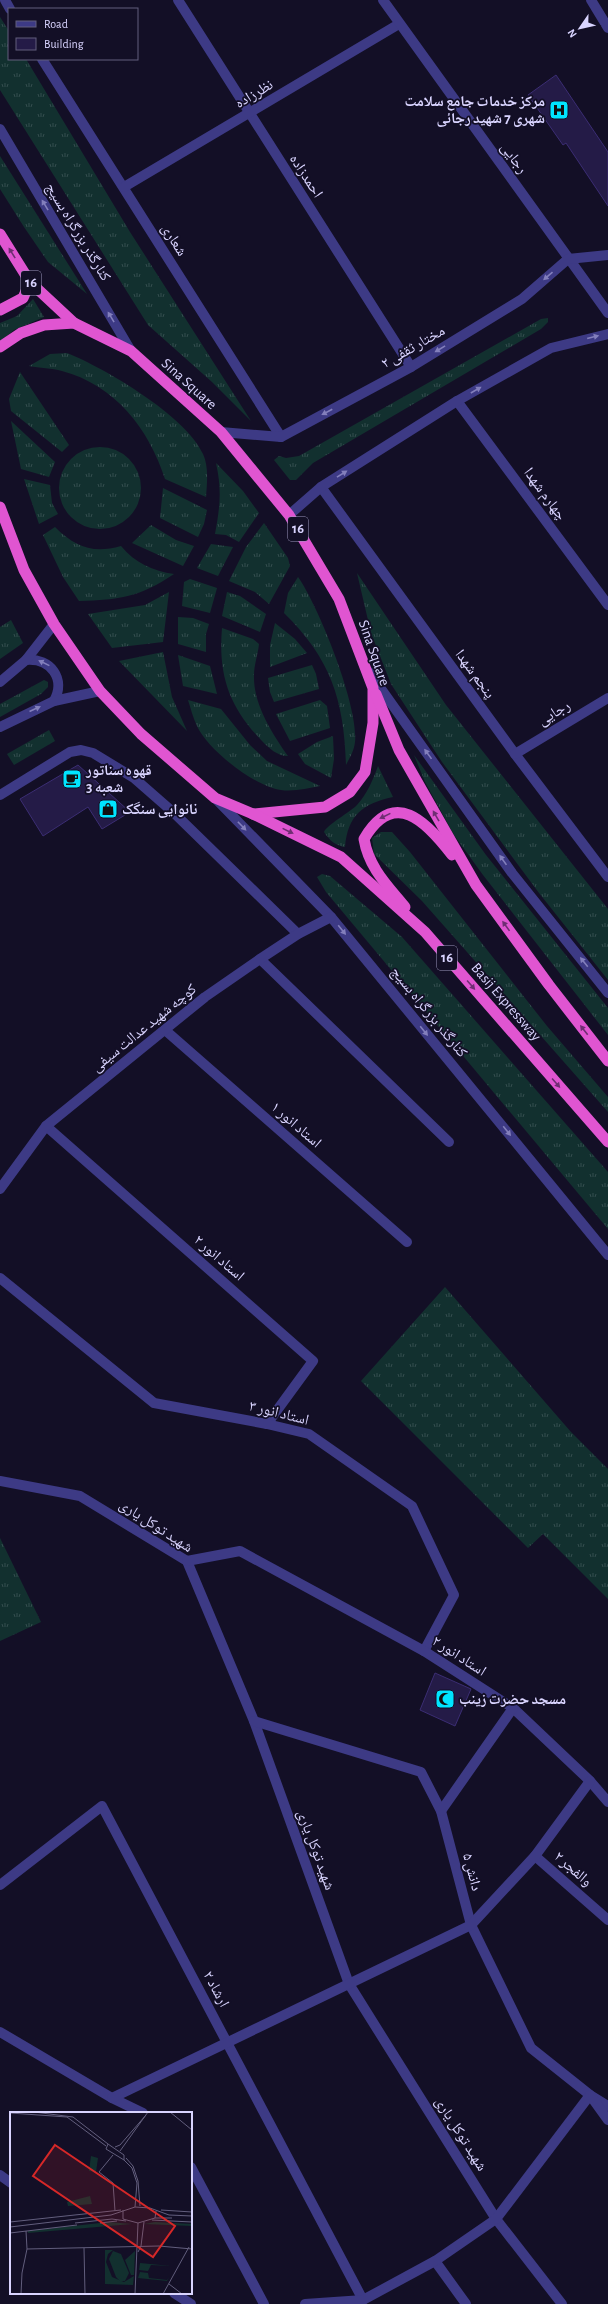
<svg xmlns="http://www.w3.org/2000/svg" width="608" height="2304" font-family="'Alegreya Sans','Noto Naskh Arabic',sans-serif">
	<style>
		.grass { fill: url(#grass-tufts) }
		.building { fill: #241b47; stroke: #3b2d73 }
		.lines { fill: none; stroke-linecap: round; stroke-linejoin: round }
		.service { stroke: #3d3a85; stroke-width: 10 }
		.minor { stroke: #3d3a85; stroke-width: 10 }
		.tertiary { stroke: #3d3a85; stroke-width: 10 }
		.trunk { stroke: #e055d1; stroke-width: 11 }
		.oneway { fill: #837fbc }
		.oneway2 { fill: #6f2e73 }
		.labels { text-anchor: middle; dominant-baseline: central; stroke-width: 3.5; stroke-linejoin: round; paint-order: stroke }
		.shield { fill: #130f26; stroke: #9e99be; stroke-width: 1 }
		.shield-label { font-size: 14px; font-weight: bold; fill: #d9d4ff }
		.street-label { font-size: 15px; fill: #d9d4ff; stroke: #130f26 }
		.poi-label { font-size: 15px; font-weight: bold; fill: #d9d4ff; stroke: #130f26; text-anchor: start }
		.inset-road { fill: none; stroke: #625e7d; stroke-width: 1 }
		.view { fill: #d62828; fill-opacity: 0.15; stroke: #d62828; stroke-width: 2 }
		.inset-edge { fill: none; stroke: #d9d4ff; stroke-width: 2 }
	</style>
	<defs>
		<pattern id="grass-tufts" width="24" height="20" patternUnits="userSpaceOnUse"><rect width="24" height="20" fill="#12302f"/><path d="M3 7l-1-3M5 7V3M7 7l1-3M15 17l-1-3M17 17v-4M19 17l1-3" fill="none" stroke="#344d4e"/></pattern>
	</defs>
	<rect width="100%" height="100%" fill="#130f26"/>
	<g class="grass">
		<polygon points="0,17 9,31 9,59 26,59 130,232 251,421 212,382 148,325 0,90"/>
		<polygon points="0,156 87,294 48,262 24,227 0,189"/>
		<polygon points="33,299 44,317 14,330 0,342 0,323 17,316"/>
		<polygon points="548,318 548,322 541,329 313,463 296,480 290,480 274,460 279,456 286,458 299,456 541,319"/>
		<path d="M67 353C105 368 186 416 203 454 209 467 207 484 206 497L165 479C149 429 115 385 62 371 52 368 40 368 29 366L50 354Z"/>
		<polygon points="20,372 69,445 62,452 11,411 9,399"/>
		<polygon points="11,421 55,462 49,477 21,469"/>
		<circle cx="100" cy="488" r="41"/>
		<path d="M216 463 243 491 259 513 239 542 226 535 215 534C220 507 222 490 216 463Z"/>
		<polygon points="24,479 50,485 52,503 58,514 39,524"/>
		<polygon points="163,488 207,510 204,524 198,537 160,518"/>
		<polygon points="264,523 288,558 290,566 269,604 255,592 229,581 246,547"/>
		<polygon points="151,525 176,540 194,546 183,566 132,543"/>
		<path d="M55 527C75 547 93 554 121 546 135 563 153 571 174 574 140 597 119 600 79 601L63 577 43 535Z"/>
		<polygon points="211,544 233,547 218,576 197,568"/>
		<polygon points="357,573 446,705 608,909 608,980 539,893 442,762 391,684 371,633"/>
		<path d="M298 577C319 607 359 707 355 742 354 751 350 757 346 765 344 700 331 659 284 613L288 593Z"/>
		<polygon points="190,579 217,588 210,613 182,606 184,582"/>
		<polygon points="169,592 163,642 112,648 88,614 145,605"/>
		<polygon points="227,592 240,596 266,614 260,632 222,616"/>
		<polygon points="178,617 193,618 209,624 206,634 206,652 178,644"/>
		<polygon points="11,620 23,643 0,659 0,627"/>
		<polygon points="275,623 295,639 307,653 270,667 270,645"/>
		<path d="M222 628 253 639 259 644C258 654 254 665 254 675 253 704 272 733 288 756 277 756 269 748 262 741 229 707 218 675 222 628Z"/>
		<polygon points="163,652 172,697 187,731 119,661"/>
		<polygon points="178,655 210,666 217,694 183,686"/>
		<polygon points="312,665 316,674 319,689 274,702 270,692 268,678"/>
		<polygon points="44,680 48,682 48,687 41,694 0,717 0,704"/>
		<path d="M188 700 221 709 250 745 267 761 320 786C307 788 294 792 281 790 255 787 207 749 197 726 193 718 191 709 188 700Z"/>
		<polygon points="320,700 327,706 330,728 290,741 276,714"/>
		<polygon points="49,730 55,741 14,765 7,754"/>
		<polygon points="333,736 334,759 331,778 305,764 298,754 317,742"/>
		<polygon points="414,755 486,855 608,1008 608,1035 483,875 454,835 425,782"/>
		<path d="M378 766 393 797C362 804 348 815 345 847 335 845 330 841 324 832 327 825 350 812 357 805 367 794 373 780 378 766Z"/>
		<polygon points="381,832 392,832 410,852 547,1026 608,1097 608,1112 422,901 374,854 372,838"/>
		<polygon points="322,874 330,876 402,937 608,1172 608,1229 326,892 317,877"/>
		<polygon points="445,1287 571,1432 608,1469 608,1599 543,1534 528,1548 361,1381"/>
		<polygon points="0,1538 41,1622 0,1641"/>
	</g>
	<g class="building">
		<polygon points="556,75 608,152 608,206 566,143 563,145 528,95"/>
		<polygon points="78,765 130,812 102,829 88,807 43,836 20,799"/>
		<polygon points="435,1673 471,1689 455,1726 420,1710"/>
	</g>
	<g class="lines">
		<g class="service">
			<polyline points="591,0 608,28"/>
			<polyline points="0,795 70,752 81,750 93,753 134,778 174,813 298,934"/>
		</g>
		<g class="minor">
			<polyline points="5,0 10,9"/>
			<polyline points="178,0 411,367"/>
			<polyline points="42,59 281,437"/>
			<polyline points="124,187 399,24"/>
			<polyline points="457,401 608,605"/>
			<polyline points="321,487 515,754 608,877"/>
			<polyline points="515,754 608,698"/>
			<polyline points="260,959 449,1142"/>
			<polyline points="165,1030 407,1242"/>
			<polyline points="46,1126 313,1361 267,1424"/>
			<polyline points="0,1278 154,1403 267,1424 309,1434 412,1506 454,1595 424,1651"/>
			<polyline points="0,1481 80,1496 187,1561 254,1721 349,1984 496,2219 562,2304"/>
			<polyline points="187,1561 240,1551 424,1651 513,1708 590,1781 608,1802"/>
			<polyline points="254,1721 421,1772 441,1811 471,1925 531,2048 590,2095 608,2106"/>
			<polyline points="441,1811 513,1708"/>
			<polyline points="535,1856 608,1920"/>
			<polyline points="0,1885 102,1806 363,2300"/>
			<polyline points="0,2032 112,2098 143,2113"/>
			<polyline points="112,2098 471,1925 535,1856 590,1781"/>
			<polyline points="191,2167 264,2304"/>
			<polyline points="0,2175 11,2183"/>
			<polyline points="435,2261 466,2304"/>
			<polyline points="174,2293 191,2304"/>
			<polyline points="305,2304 363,2300 435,2261 496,2219 590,2095 608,2120"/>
		</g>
		<g class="tertiary">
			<polyline points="383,0 608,313"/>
			<polyline points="0,129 131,351"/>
			<polyline points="221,432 281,437 411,367 522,299 568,259 608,255"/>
			<polyline points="289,515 321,487 457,401 551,348 608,334"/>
			<path d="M26 660C51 658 66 679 54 701"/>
			<polyline points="369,672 512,873 608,993"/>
			<polyline points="0,682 26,660 54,624"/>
			<polyline points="0,727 54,701 100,691"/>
			<polyline points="215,798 331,917 608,1255"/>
			<polyline points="0,1189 46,1126 205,997 260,959 298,934 331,917"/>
		</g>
		<g class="trunk">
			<polyline points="0,234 30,282 74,323"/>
			<polyline points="0,310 23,298 30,282"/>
			<polyline points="0,347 21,333 44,325 74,323 131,351 221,432 289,515 339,599 373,688 373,723 365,772 350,792 325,807 253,814"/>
			<polyline points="0,507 24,570 54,624 100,691 141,734 215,798 253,814 341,857 425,932 608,1142"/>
			<polyline points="376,694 399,750 476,885 549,985 608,1061"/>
			<path d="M405 907C387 885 369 868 364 839 394 788 426 821 452 855"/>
		</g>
	</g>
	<defs><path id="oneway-solid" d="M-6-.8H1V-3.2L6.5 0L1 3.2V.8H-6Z"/></defs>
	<g class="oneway">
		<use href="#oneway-solid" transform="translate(45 205) rotate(-121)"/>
		<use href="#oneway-solid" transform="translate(548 276) rotate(139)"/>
		<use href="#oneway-solid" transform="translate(111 317) rotate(-121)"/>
		<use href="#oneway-solid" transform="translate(593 337) rotate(-14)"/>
		<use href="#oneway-solid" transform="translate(440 349) rotate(149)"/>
		<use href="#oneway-solid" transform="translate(476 390) rotate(-30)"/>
		<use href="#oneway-solid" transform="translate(327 412) rotate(152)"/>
		<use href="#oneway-solid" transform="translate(342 474) rotate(-32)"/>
		<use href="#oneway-solid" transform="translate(44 663) rotate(-154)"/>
		<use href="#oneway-solid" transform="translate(35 709) rotate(-24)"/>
		<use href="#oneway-solid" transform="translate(428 754) rotate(-126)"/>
		<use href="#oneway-solid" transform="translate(242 826) rotate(46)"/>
		<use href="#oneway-solid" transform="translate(503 860) rotate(-125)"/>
		<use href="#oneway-solid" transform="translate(342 930) rotate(51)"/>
		<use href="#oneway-solid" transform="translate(584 962) rotate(-129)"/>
		<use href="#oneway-solid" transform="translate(424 1031) rotate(51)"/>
		<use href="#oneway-solid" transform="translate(507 1131) rotate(51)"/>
	</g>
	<g class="oneway2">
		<use href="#oneway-solid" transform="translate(12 253) rotate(-122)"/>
		<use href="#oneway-solid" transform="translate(385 816) rotate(154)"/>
		<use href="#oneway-solid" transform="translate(436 816) rotate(-120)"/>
		<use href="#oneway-solid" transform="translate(288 831) rotate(26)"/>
		<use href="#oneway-solid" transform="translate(506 926) rotate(-126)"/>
		<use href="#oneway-solid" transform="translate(471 985) rotate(49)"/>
		<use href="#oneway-solid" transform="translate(584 1030) rotate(-128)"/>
		<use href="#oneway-solid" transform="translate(556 1083) rotate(49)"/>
	</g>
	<defs>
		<symbol id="hospital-square" viewBox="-11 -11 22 22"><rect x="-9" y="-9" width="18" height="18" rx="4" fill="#00e5ff" stroke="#130f26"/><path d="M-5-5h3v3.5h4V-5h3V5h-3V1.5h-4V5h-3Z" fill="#111"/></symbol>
		<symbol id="cafe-square" viewBox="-11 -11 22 22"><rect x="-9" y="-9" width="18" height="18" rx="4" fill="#00e5ff" stroke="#130f26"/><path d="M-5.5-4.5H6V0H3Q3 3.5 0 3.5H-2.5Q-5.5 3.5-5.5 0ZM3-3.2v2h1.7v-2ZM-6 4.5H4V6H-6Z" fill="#111"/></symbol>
		<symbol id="shop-square" viewBox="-11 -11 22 22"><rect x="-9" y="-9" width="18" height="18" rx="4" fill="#00e5ff" stroke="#130f26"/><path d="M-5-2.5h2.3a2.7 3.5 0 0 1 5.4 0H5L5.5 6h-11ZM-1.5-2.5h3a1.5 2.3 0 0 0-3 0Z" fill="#111"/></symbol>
		<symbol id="mosque-square" viewBox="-11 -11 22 22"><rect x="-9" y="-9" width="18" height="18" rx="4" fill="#00e5ff" stroke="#130f26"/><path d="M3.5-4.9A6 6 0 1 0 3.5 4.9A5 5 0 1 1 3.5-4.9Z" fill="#111"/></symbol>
	</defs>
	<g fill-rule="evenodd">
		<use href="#hospital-square" x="548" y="99" width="22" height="22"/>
		<use href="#cafe-square" x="61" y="768" width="22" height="22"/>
		<use href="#shop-square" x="97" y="798" width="22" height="22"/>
		<use href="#mosque-square" x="434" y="1688" width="22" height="22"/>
	</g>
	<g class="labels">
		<g class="shield">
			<rect x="21" y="271" width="20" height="24" rx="3"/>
			<rect x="288" y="517" width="20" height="24" rx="3"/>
			<rect x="437" y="946" width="20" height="24" rx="3"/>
		</g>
		<g class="shield-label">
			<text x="31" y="283">16</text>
			<text x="298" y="529">16</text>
			<text x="447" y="958">16</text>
		</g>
		<g class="street-label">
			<text transform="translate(254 94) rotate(-31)">نظرزاده</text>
			<text transform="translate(514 158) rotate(54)">رجایی</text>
			<text transform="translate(306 176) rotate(57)">احمدزاده</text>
			<text transform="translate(78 232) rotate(59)">کنارگذر بزرگراه بسیج</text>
			<text transform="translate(174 240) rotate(58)">شعاری</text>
			<text transform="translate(413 347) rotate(-30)">مختار ثقفی ۲</text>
			<text transform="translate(189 384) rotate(42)">Sina Square</text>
			<text transform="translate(545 494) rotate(54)">چهارم شهدا</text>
			<text transform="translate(374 653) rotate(71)">Sina Square</text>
			<text transform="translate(475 674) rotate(54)">پنجم شهدا</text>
			<text transform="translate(554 713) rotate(-31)">رجایی</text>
			<text transform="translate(506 1002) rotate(49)">Basij Expressway</text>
			<text transform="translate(429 1012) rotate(51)">کنارگذر بزرگراه بسیج</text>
			<text transform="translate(144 1028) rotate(-39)">کوچه شهید عدالت سیفی</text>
			<text transform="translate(296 1125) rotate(41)">استاد انور ۱</text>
			<text transform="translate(219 1258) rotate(41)">استاد انور ۲</text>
			<text transform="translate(279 1413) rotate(14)">استاد انور ۳</text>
			<text transform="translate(156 1526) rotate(33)">شهید توکل یاری</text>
			<text transform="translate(459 1656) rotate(33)">استاد انور ۲</text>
			<text transform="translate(316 1850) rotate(70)">شهید توکل یاری</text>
			<text transform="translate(573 1869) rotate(41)">والفجر ۲</text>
			<text transform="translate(472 1872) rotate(75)">دانش ۵</text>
			<text transform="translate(216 1989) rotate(62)">ارشاد ۲</text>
			<text transform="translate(461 2134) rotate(58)">شهید توکل یاری</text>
		</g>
		<g class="poi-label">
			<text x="545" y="101" text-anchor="end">مرکز خدمات جامع سلامت<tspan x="545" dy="17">شهری 7 شهید رجائی</tspan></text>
			<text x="86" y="770">قهوه سناتور<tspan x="86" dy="17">شعبه 3</tspan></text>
			<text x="122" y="809">نانوایی سنگک</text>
			<text x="459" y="1699">مسجد حضرت زینب</text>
		</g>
	</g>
	<g transform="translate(10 2112)">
		<rect width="182" height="182" fill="#130f26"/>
		<path d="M81 44 88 46 86 60 79 59ZM80 84 82 92 58 94 57 90ZM99 110 122 112 18 121V119ZM145 110 182 112V114L134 112ZM95 138H103L98 142 96 150 102 165 114 170 124 164 123 173 95 172ZM125 139 124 163H121L115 148ZM130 151 161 154 141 153 138 159 129 158ZM130 160 138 161 139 166 157 168 159 165 157 169 128 166Z" fill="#12302f"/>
		<path d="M103 139 111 142 119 161 115 169H110L106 165 99 147Z" fill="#12302f"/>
		<path class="inset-road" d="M24 0 63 5 98 32M160 0 182 18M0 1 57 5 96 34M98 32 114 43V48L96 37ZM105 35 110 33 136 3M110 39 138 0M103 43 89 60 103 71 105 99M116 46 123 54 128 69 130 94M114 48 122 56 127 71 125 95M113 98V107L128 111 145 106 146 99M151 98 182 100M145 106H162M142 108 182 110M0 110 111 98M65 111 102 107 116 109M90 111 107 109M0 115 101 103 125 95 140 96 159 103 182 104M0 121 67 113M74 136 75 182M17 137 149 134 182 137M128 140 131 134 134 110M159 172 172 182M11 182 12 161 17 137 16 119M125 182 128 111M153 182 179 135"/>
		<path class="view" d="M45 33 165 114 143 145 23 64Z"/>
		<rect width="182" height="182" class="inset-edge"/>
	</g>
	<rect x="8" y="8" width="130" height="52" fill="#130f26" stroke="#625e7d"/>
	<rect x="16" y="21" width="20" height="6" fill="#3d3a85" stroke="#625e7d"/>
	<text x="44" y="28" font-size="12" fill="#d9d4ff">Road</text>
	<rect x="16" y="38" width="20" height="12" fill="#241b47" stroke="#625e7d"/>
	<text x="44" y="48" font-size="12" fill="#d9d4ff">Building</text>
	<g transform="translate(580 28) rotate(236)" stroke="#130f26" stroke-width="3" paint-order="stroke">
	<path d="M0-3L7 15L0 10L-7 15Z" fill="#d9d4ff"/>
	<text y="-6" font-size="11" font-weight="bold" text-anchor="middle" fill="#d9d4ff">N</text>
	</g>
</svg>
